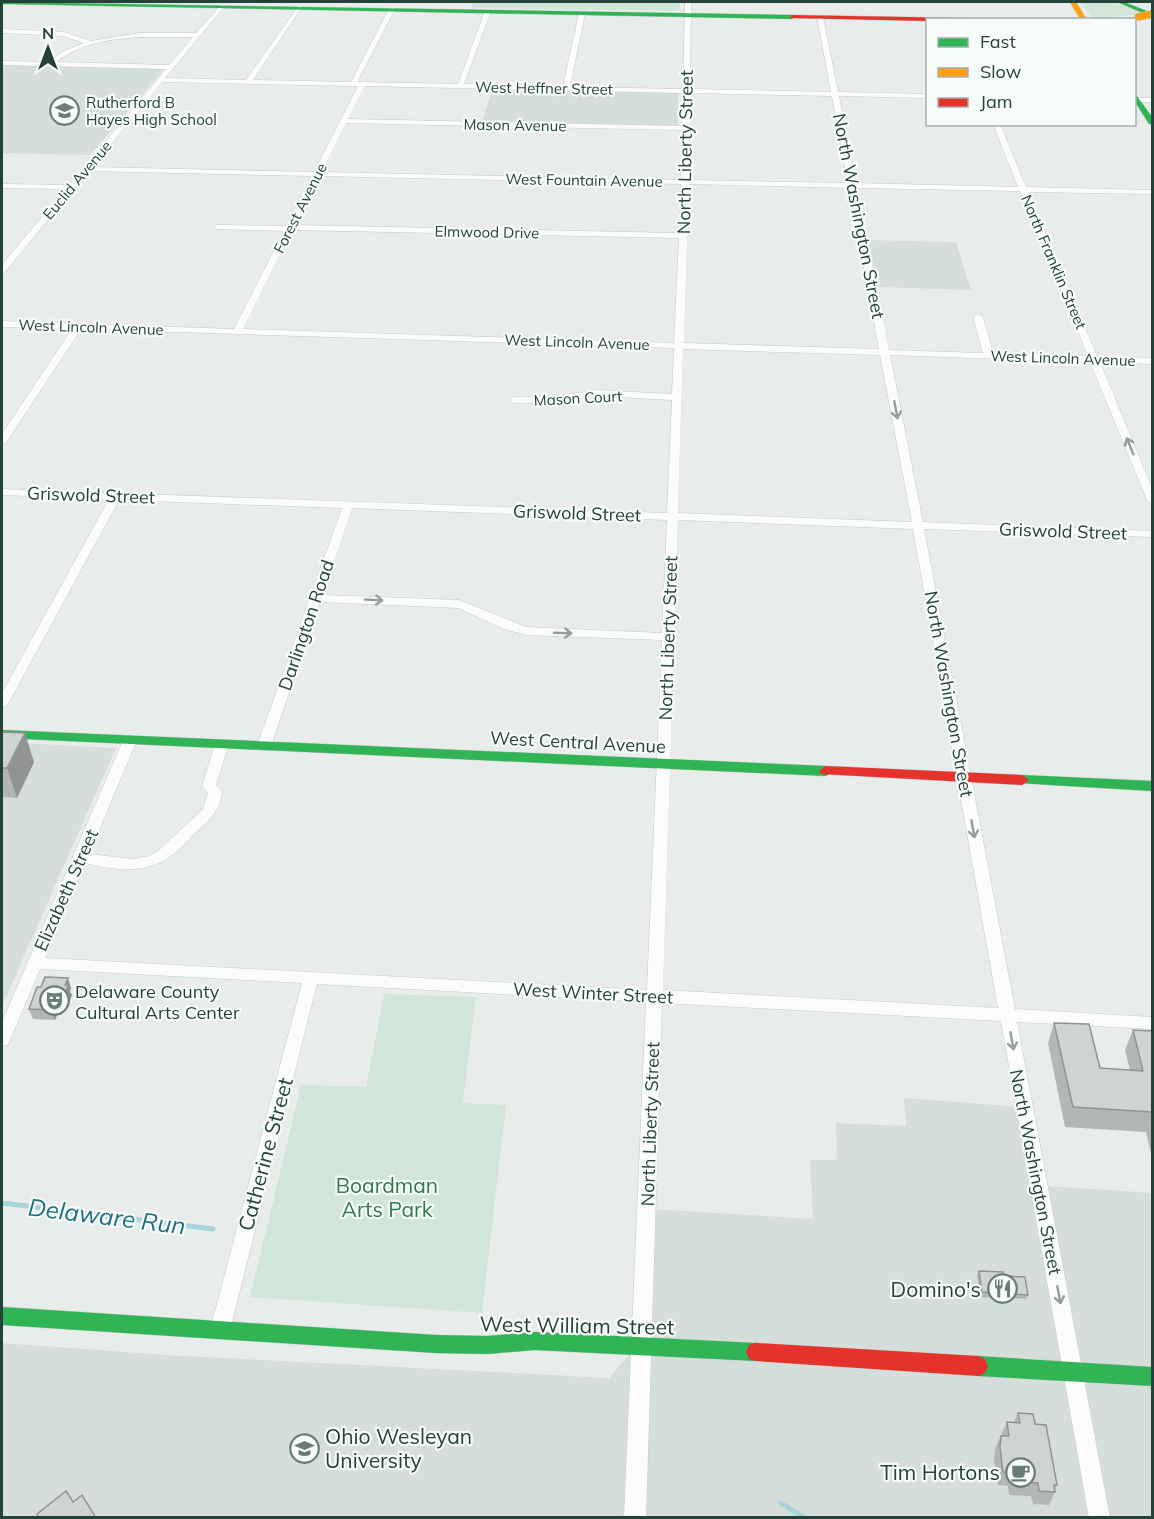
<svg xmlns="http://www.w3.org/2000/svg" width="1154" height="1519" font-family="Mulish,sans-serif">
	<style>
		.built { fill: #d6dedb }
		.green { fill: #d1e6d8 }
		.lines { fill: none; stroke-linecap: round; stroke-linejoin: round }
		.stream { stroke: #a9d4db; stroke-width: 5 }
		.street-casing { stroke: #c5cac8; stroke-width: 1 }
		.fast-casing { stroke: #c3cbc8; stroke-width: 1 }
		.slow-casing { stroke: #c3cbc8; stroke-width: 1 }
		.jam-casing { stroke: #c3cbc8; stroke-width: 1 }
		.street { fill: #fcfcfc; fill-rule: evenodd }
		.fast { fill: #30b455; fill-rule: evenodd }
		.slow { fill: #ff9f0a; fill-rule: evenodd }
		.jam { fill: #e5322d; fill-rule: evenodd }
		.slow-bridge-casing { stroke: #c3ccc9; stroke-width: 8; stroke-linecap: butt }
		.slow-bridge { stroke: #ff9f0a; stroke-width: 7 }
		.wall { fill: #b2b6b5 }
		.shaded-wall { fill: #919493 }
		.building { fill: #cfd4d2; stroke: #919493; stroke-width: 1.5 }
		.oneway { stroke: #909f9b }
		.labels { text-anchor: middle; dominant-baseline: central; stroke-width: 4.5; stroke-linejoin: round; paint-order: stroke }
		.far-street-label { font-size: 15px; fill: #24423a; stroke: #f7fbf9 }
		.far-poi-label { font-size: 15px; fill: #24423a; stroke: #f7fbf9; text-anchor: start }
		.street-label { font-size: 18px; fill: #24423a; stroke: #f7fbf9 }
		.poi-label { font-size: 18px; fill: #24423a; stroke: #f7fbf9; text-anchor: start }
		.near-street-label { font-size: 21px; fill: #24423a; stroke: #f7fbf9 }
		.near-park-label { font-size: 21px; fill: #2d7a4b; stroke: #f7fbf9 }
		.near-poi-label { font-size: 21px; fill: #24423a; stroke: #f7fbf9; text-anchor: end }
		.near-water-label { font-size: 24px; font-style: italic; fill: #1c6f80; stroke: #f7fbf9 }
	</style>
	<rect width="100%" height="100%" fill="#e8edeb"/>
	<g class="built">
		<polygon points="2,65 165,68 90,155 2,153"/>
		<polygon points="492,89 678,93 678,126 482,122"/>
		<polygon points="868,240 956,242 971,290 878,287"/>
		<polygon points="2,742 116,748 2,1006"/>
		<polygon points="904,1098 1034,1108 1048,1186 1152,1193 1152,1517 2,1517 2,1343 167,1355 609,1378 651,1329 654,1209 813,1219 810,1160 837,1160 836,1123 906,1126"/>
	</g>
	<g class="green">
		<polygon points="473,2 680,2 679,11 471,8"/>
		<polygon points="1081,2 1114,2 1143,14 1093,19"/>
		<polygon points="384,994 476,997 463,1103 506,1105 482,1313 250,1297 301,1085 366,1087"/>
	</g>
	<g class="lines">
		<g class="stream">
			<polyline points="2,1203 213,1229"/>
			<polyline points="781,1503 805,1518"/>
		</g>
		<defs>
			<g id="street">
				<path d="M685 2H691L690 89 831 92 817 17 820 15 823 17 838 92 928 94V98L839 96 856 183 1018 187 993 124H1000L1026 187 1152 190V194L1028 192 1097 356 1152 358V364L1100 362 1152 488V503L1147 500 1090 362 890 355 923 522 1152 531V537L924 529 1015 1009 1152 1017V1029L1017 1022 1110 1518H1089L1001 1021 662 1003 646 1518H624L646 1002 317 984 230 1330 227 1336 220 1339 213 1336 210 1330 302 983 40 969 10 1040 8 1045 2 1046V1022L123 740 130 736 137 740 89 854 133 859 149 856 158 851 203 809 208 793 202 786 215 744 222 740 229 744 216 785 222 791C221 810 209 821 195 833 187 841 180 850 171 856 146 875 113 870 85 863L45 958 647 990 662 640 526 635 504 629 458 608 320 602 271 746 264 750 257 746 342 508 119 500 8 704 2 708V693L109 499 2 495V489L667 513 672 400 597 396 552 403H514L509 400 514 397H552L597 390 672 394 674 348 81 329 6 443 2 444V434L72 329 2 327V321L234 329 284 231 217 229 213 227 217 225 286 226 312 176 88 171 5 272H2V265L65 189 2 188V184L69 185 166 69 2 65V61L48 62 62 52 84 43 63 36 2 33V29L64 32 91 41 140 33H196L222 4 224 7 165 78 246 80 299 5 302 7 253 80 351 82 389 9 392 7 395 9 357 82 458 84 485 11 488 9 491 11 464 84 563 86 579 13 582 11 585 13 570 87 683 89ZM140 37H193L169 65 56 62C81 43 110 39 140 37ZM162 82 358 86 314 172 92 167ZM365 86 683 93 682 126 348 119ZM690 93 832 96 848 183 689 180ZM346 123 682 130 681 180 322 172ZM319 176 681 184 679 233 295 225ZM689 184 849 188 879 349 684 343ZM857 188 1020 191 1088 356 993 353 983 317 978 314 973 317 983 353 889 350ZM292 230 679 238 674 343 243 329ZM683 349 880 355 912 522 678 513ZM352 508 667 520 662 633 526 627 459 600 323 595ZM678 520 913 529 998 1008 663 990Z"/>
				<rect x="1134" y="98" width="18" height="4"/>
			</g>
			<g id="fast">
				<polygon points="2,2 792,15 795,17 792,19 2,4"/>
				<polygon points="1117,2 1124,2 1152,13 1152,17"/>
				<polygon points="1134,92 1152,117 1152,124 1149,124 1134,100"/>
				<polygon points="2,730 826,766 833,771 826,776 2,738"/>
				<polygon points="1022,775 1152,781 1152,791 1017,783 1015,780 1017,777"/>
				<polygon points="2,1307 436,1335 487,1336 535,1332 756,1343 763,1345 766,1352 763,1359 756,1361 535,1350 487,1354 436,1353 2,1325"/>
				<polygon points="978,1356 1152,1367 1152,1386 978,1376 971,1373 968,1366 971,1359"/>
			</g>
			<polygon id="slow" points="1070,2 1076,2 1087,20 1081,20"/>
			<g id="jam">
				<polygon points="792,15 964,18 967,20 928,21 790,18"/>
				<polygon points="826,766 1022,775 1029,780 1022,785 821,774 819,771"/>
				<polygon points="756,1343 978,1356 985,1359 988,1366 985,1373 978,1376 756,1361 749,1359 746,1352 749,1345"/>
			</g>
		</defs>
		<use href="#street" class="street-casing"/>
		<use href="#fast" class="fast-casing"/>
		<use href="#slow" class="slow-casing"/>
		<use href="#jam" class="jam-casing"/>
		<use href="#street" class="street"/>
		<use href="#fast" class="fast"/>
		<use href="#slow" class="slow"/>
		<use href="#jam" class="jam"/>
		<defs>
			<polyline id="slow-bridge" points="1138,17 1152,14"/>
		</defs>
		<use href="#slow-bridge" class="slow-bridge-casing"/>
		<use href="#slow-bridge" class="slow-bridge"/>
	</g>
	<g class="wall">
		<polygon points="2,732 34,762 17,798 2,797"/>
		<polygon points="71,988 70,991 72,995 68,1005 64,1005 61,1015 57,1015 55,1020 33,1019 29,1009"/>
		<polygon points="1054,1023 1100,1068 1130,1070 1125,1050 1133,1030 1152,1031 1152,1158 1146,1132 1065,1127 1048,1043"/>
		<polygon points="979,1271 1004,1276 1028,1295 1026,1299 980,1297 977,1275"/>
		<polygon points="1018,1413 1035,1424 1057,1485 1055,1489 1055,1492 1049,1505 1033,1504 1031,1496 1009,1495 1008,1486 998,1485 994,1460 995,1449 1007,1422 1014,1422"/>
	</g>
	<g class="shaded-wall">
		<polygon points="25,733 34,762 17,798 7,768"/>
		<polygon points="68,978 71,988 70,991 72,995 68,1005 64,995 65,985"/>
		<polygon points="61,995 64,1005 61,1015 57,1005"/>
		<polygon points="53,1005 57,1015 55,1020 51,1010"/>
	</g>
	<g class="building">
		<polygon points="2,732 25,733 7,768 2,768"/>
		<polygon points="45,977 68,978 65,985 68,985 64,995 61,995 57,1005 53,1005 51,1010 29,1009 37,987 41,987"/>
		<polygon points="1054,1023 1089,1024 1100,1068 1143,1071 1133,1030 1152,1031 1152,1112 1073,1107"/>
		<polygon points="979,1271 1003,1272 1004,1276 1025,1277 1028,1295 982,1292"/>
		<polygon points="1018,1413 1033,1414 1035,1424 1046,1425 1057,1485 1054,1485 1055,1492 1039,1491 1038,1483 1015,1482 1014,1473 1003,1472 1000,1447 1001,1436 1009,1436 1007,1422 1020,1423"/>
		<polygon points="66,1491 73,1502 82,1495 96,1518 39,1518 37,1514"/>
	</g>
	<defs><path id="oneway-shaft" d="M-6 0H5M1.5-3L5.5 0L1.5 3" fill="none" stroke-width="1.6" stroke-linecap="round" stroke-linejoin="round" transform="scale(1.5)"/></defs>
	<g class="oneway">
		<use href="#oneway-shaft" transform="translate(896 410) rotate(79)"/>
		<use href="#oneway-shaft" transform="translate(1130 446) rotate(-112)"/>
		<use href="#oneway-shaft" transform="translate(374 600) rotate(3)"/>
		<use href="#oneway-shaft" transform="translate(563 633) rotate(2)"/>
		<use href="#oneway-shaft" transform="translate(973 829) rotate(80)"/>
		<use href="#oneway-shaft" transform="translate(1012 1041) rotate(80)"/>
		<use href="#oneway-shaft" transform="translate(1059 1295) rotate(79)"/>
	</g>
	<defs>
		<symbol id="school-ring" viewBox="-11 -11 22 22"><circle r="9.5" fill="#f7fbf9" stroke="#697e78" stroke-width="1.5"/><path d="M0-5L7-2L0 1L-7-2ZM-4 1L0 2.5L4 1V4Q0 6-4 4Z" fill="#697e78"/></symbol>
		<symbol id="theatre-ring" viewBox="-11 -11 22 22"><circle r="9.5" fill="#f7fbf9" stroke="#697e78" stroke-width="1.5"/><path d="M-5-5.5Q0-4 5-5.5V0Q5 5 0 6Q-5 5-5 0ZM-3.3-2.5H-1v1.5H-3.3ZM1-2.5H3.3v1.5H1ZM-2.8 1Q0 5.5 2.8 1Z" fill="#697e78"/></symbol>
		<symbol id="restaurant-ring" viewBox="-11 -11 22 22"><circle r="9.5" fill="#f7fbf9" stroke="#697e78" stroke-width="1.5"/><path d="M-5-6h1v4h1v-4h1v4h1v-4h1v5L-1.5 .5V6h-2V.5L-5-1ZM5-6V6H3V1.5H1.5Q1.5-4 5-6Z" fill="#697e78"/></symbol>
		<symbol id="university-ring" viewBox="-11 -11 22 22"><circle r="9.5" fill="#f7fbf9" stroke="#697e78" stroke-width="1.5"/><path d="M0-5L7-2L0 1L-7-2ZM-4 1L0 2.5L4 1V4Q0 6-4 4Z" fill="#697e78"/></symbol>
		<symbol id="cafe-ring" viewBox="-11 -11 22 22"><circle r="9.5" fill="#f7fbf9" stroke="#697e78" stroke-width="1.5"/><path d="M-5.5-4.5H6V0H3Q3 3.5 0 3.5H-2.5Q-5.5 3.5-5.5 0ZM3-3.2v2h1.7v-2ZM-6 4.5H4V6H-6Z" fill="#697e78"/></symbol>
	</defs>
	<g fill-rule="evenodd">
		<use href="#school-ring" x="48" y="94" width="33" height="33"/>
		<use href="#theatre-ring" x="38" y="984" width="33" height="33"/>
		<use href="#restaurant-ring" x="986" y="1272" width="33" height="33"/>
		<use href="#university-ring" x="288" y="1432" width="33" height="33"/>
		<use href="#cafe-ring" x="1004" y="1456" width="33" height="33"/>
	</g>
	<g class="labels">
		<g class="far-street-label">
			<text transform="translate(544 88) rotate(1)">West Heffner Street</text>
			<text transform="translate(515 125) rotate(1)">Mason Avenue</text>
			<text transform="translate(77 180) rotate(-50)">Euclid Avenue</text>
			<text transform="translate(584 180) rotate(1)">West Fountain Avenue</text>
			<text transform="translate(300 208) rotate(-63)">Forest Avenue</text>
			<text transform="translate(487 232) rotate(1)">Elmwood Drive</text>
			<text transform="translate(1054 262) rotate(67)">North Franklin Street</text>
			<text transform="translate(91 327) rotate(2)">West Lincoln Avenue</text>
			<text transform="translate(577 342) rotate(2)">West Lincoln Avenue</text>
			<text transform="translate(1063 358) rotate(2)">West Lincoln Avenue</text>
			<text transform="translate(578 398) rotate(-3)">Mason Court</text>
		</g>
		<g class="far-poi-label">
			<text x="86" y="102">Rutherford B<tspan x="86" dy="17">Hayes High School</tspan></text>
		</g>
		<g class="street-label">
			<text transform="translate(685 152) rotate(-89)">North Liberty Street</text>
			<text transform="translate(859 216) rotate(79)">North Washington Street</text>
			<text transform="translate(91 495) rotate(2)">Griswold Street</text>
			<text transform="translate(577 513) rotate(2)">Griswold Street</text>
			<text transform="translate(1063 531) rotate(2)">Griswold Street</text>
			<text transform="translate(306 625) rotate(-71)">Darlington Road</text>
			<text transform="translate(668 638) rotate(-88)">North Liberty Street</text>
			<text transform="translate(949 694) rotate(80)">North Washington Street</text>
			<text transform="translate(578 742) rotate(3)">West Central Avenue</text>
			<text transform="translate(66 890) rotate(-66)">Elizabeth Street</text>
			<text transform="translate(593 993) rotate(3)">West Winter Street</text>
			<text transform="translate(650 1124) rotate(-88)">North Liberty Street</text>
			<text transform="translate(1036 1172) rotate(79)">North Washington Street</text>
		</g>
		<g class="poi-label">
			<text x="75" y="991">Delaware County<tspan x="75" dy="21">Cultural Arts Center</tspan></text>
		</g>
		<g class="near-street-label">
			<text transform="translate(265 1154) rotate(-75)">Catherine Street</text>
			<text transform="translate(577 1325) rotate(1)">West William Street</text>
		</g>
		<g class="near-park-label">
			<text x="387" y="1185">Boardman<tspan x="387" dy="24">Arts Park</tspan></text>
		</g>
		<g class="near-poi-label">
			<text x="981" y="1289">Domino's</text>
			<text x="325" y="1436" text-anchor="start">Ohio Wesleyan<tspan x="325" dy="24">University</tspan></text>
			<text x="1000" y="1472">Tim Hortons</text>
		</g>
		<g class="near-water-label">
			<text transform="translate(107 1216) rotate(7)">Delaware Run</text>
		</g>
	</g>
	<rect width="1154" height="1519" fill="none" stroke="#24423a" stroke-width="6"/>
	<rect x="926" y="18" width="210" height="108" fill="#f7fbf9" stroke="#a3b1ad" stroke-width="1.5"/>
	<rect x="938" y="38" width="30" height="9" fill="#30b455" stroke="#a3b1ad" stroke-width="1.5"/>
	<text x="980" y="48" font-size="18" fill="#24423a">Fast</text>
	<rect x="938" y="68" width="30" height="9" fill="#ff9f0a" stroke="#a3b1ad" stroke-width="1.5"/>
	<text x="980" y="78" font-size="18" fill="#24423a">Slow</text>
	<rect x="938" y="98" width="30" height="9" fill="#e5322d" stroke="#a3b1ad" stroke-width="1.5"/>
	<text x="980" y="108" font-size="18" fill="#24423a">Jam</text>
	<g transform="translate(48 48)" stroke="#f7fbf9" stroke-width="4.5" paint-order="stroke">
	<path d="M0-4.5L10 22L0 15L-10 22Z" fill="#24423a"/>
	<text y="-9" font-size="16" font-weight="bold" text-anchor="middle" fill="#24423a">N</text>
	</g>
</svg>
